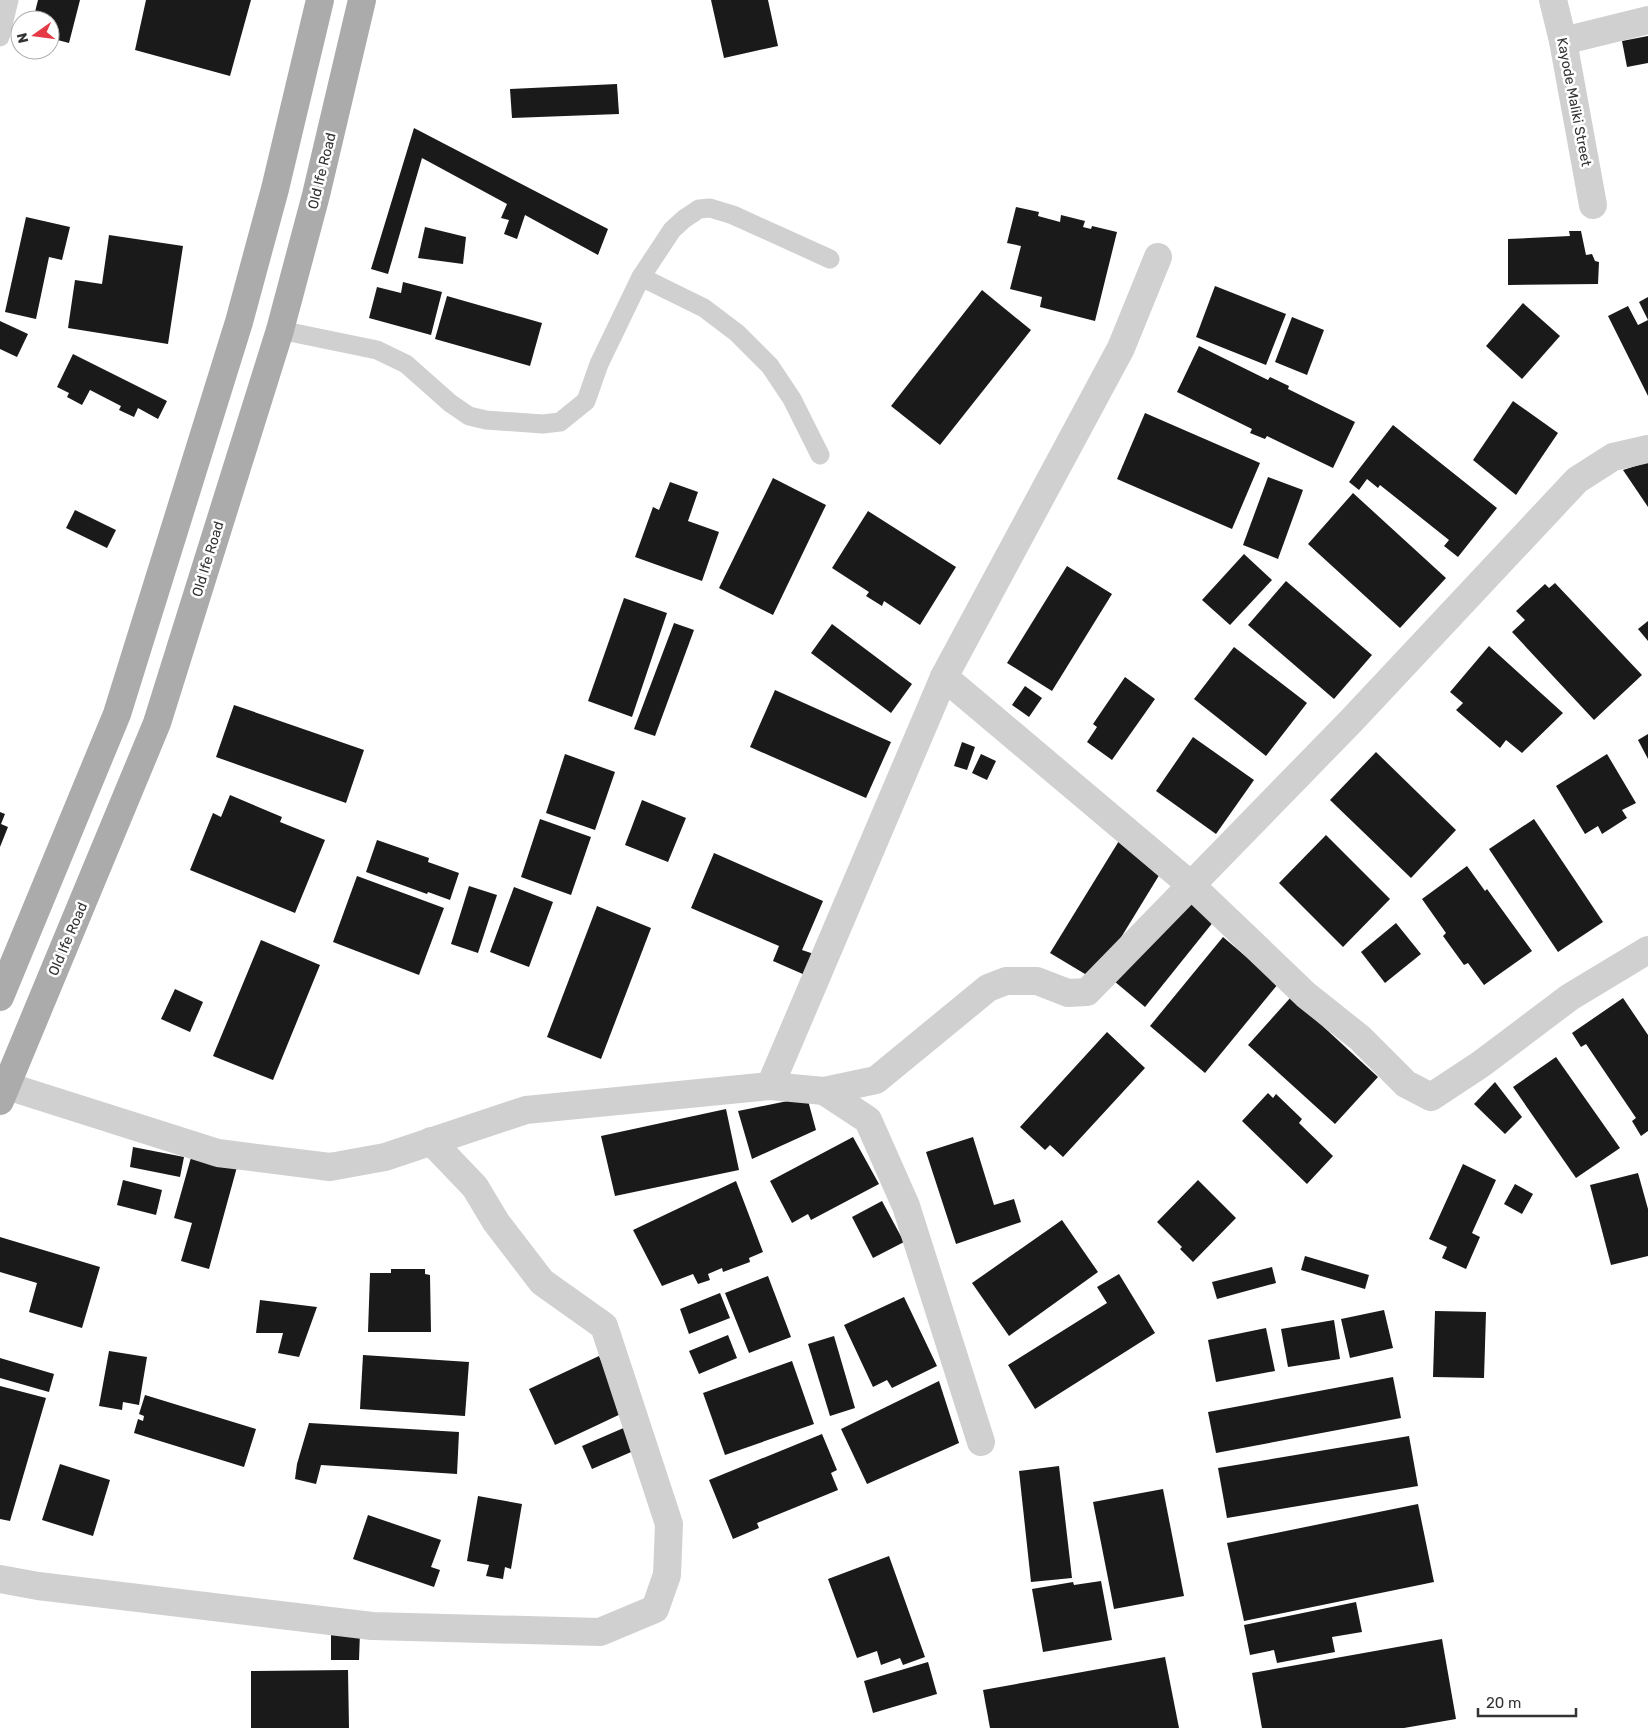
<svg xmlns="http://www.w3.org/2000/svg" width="1648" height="1728" font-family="Rubik,sans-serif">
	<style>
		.building { fill: #1a1a1a }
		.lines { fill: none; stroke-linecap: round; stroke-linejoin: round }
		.service { stroke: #d0d0d0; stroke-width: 19 }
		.minor { stroke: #d0d0d0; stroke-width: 28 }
		.primary { stroke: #ababab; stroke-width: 28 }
		.labels { text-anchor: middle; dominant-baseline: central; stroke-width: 5; stroke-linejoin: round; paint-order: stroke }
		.street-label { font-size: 14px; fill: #333; stroke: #fff }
	</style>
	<rect width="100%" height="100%" fill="#fff"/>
	<g class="building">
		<polygon points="38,0 80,0 69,43 50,38 50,20 33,20"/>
		<polygon points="146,0 251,0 230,76 135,50"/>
		<polygon points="711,0 768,0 778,46 724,58"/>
		<polygon points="1648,36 1648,63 1627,67 1622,41"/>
		<polygon points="617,84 619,114 512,118 510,89"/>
		<polygon points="414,128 608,229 598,255 525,215 517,239 504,234 509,220 501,218 507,204 422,158 388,274 371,269"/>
		<polygon points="1016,207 1039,212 1038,216 1060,222 1061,215 1085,221 1083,227 1091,229 1092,226 1117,232 1095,321 1040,307 1042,297 1010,289 1021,246 1007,243"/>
		<polygon points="26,217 70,227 62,260 49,257 36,319 5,312"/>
		<polygon points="425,227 466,237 463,264 418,258"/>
		<polygon points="1569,231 1581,231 1586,255 1592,254 1595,261 1599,262 1598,284 1508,285 1508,239 1570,236"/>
		<polygon points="109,235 183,246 168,344 68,328 75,280 102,284"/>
		<polygon points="403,282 442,292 431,335 369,318 377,287 401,293"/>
		<polygon points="1215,286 1286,314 1266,365 1196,337"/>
		<polygon points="982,290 1031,330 940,445 891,406"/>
		<polygon points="447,296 542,323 530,366 435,339"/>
		<polygon points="1648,297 1648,396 1608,316 1628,306 1638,325 1648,320 1639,302"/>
		<polygon points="1523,303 1560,336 1522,379 1486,346"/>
		<polygon points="1292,317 1324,330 1307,375 1275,362"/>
		<polygon points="0,321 28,334 17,357 0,349"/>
		<polygon points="1199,346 1268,380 1270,377 1289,386 1288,389 1355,422 1333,468 1267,436 1265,439 1250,433 1252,429 1177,392"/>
		<polygon points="73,354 167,401 158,419 138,408 134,417 119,410 121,406 90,390 82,405 67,397 69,393 57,387"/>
		<polygon points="1513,401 1558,433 1516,495 1473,460"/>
		<polygon points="1145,413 1260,463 1232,529 1117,479"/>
		<polygon points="1393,425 1497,508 1458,557 1444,546 1449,540 1380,485 1378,488 1367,479 1359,490 1349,482"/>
		<polygon points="1648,462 1648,507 1623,470"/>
		<polygon points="1268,477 1303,490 1278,559 1243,545"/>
		<polygon points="773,478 826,505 773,615 719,588"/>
		<polygon points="670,482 698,492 688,521 719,532 702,581 635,557 653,507 659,510"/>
		<polygon points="1353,493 1446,578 1400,628 1308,544"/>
		<polygon points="75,510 116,530 107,548 66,528"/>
		<polygon points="868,511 956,567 920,625 884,601 882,606 866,596 869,592 832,568"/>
		<polygon points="1244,554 1272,580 1230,625 1202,600"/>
		<polygon points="1067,566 1112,594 1052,691 1007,663"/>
		<polygon points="1286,581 1372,655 1334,699 1248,625"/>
		<polygon points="1555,583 1642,675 1594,720 1512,632 1525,620 1516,611 1545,584 1549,588"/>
		<polygon points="624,598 667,613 632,717 588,701"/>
		<polygon points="1648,621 1648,641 1638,629"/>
		<polygon points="674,623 694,630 655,736 634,729"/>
		<polygon points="832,624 912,684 891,713 811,653"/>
		<polygon points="1489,646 1563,713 1522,753 1506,740 1500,748 1456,710 1463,703 1450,692"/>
		<polygon points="1234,647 1307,703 1266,756 1194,699"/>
		<polygon points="1125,677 1155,699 1112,760 1087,742 1097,727 1093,724"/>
		<polygon points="1025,686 1042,698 1029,717 1012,705"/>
		<polygon points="775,690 891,742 866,798 750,747"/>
		<polygon points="234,705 364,750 346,803 216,757"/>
		<polygon points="1648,734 1648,759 1638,740"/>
		<polygon points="1193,737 1254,780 1216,834 1156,791"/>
		<polygon points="962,742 975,747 967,770 954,766"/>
		<polygon points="1376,752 1456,830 1411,878 1330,800"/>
		<polygon points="565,754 615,772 595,830 546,813"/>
		<polygon points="981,754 996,761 987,780 972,773"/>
		<polygon points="1607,754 1636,803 1622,810 1627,818 1602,834 1598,826 1585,834 1556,786"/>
		<polygon points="230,795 282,817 280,822 325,840 295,913 190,870 213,813 221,817"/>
		<polygon points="642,800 686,818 668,862 625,845"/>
		<polygon points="0,812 5,814 1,824 8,827 0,847"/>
		<polygon points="540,819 591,837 571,895 521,877"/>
		<polygon points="1534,819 1603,922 1558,952 1489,849"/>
		<polygon points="1326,835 1390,899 1343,947 1279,883"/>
		<polygon points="1122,836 1166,864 1095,980 1050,953"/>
		<polygon points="377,840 429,858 428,862 459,873 450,900 428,892 427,894 366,872"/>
		<polygon points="714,853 823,901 802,950 814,954 805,975 773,961 779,946 691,908"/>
		<polygon points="1467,866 1485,891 1487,889 1532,951 1484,985 1468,963 1464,965 1443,936 1446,933 1422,899"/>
		<polygon points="357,876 444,908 419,975 333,942"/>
		<polygon points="469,886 497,895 478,953 451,944"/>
		<polygon points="514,887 553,902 529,967 490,952"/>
		<polygon points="1183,896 1214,921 1145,1007 1114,981"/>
		<polygon points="597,906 651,928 601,1059 547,1037"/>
		<polygon points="1396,923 1421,954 1385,983 1361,952"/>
		<polygon points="1223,937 1278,984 1205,1073 1150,1026"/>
		<polygon points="261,940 320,965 273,1080 213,1056"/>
		<polygon points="175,989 203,1002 190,1032 161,1019"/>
		<polygon points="1291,997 1378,1077 1335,1124 1248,1045"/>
		<polygon points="1623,998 1648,1035 1648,1131 1641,1136 1632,1121 1636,1118 1586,1044 1581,1047 1572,1033"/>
		<polygon points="1107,1032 1145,1068 1063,1157 1050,1145 1045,1150 1020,1127"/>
		<polygon points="1556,1057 1620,1148 1576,1178 1513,1087"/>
		<polygon points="1495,1082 1522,1117 1505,1134 1474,1104"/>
		<polygon points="1268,1093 1273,1098 1276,1094 1302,1119 1299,1123 1333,1156 1307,1184 1242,1121"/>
		<polygon points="807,1097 816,1130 752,1159 738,1111"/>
		<polygon points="726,1109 739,1170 615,1196 601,1136"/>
		<polygon points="853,1137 879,1184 811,1220 808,1214 792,1223 770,1181"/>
		<polygon points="973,1137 994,1205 1014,1199 1021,1222 956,1244 926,1152"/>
		<polygon points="133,1147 184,1157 180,1177 130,1167"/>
		<polygon points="192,1154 237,1167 209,1269 181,1261 192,1223 174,1218"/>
		<polygon points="1463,1164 1496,1180 1472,1233 1480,1237 1466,1269 1442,1258 1447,1247 1429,1239"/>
		<polygon points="1638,1173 1648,1209 1648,1256 1611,1265 1590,1185"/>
		<polygon points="123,1180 162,1190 156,1215 117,1205"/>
		<polygon points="1198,1180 1236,1218 1193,1262 1180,1249 1182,1247 1157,1222"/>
		<polygon points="736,1181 763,1252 749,1258 750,1262 723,1272 722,1268 708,1274 710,1280 698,1284 693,1274 662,1286 633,1230"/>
		<polygon points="1515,1184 1533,1194 1522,1214 1504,1204"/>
		<polygon points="882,1201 904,1242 873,1258 852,1217"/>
		<polygon points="1062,1220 1098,1272 1009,1336 972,1283"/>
		<polygon points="0,1237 100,1267 82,1328 29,1312 37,1283 0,1272"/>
		<polygon points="1305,1256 1369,1275 1365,1289 1301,1270"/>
		<polygon points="1272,1267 1276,1283 1217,1299 1212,1282"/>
		<polygon points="391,1269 425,1269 425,1274 430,1275 431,1332 368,1332 370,1273 391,1273"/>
		<polygon points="1119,1274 1155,1333 1035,1409 1008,1365 1107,1303 1097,1287"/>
		<polygon points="768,1276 791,1337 749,1353 725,1293"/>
		<polygon points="720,1293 730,1318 689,1334 680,1309"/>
		<polygon points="904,1297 937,1366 892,1388 887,1380 873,1387 844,1325"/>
		<polygon points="260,1300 317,1307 299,1357 278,1353 283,1333 256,1333"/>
		<polygon points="1384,1310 1393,1348 1350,1358 1341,1319"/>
		<polygon points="1435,1311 1486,1312 1484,1378 1433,1377"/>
		<polygon points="1334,1320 1340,1359 1288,1367 1281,1329"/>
		<polygon points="1266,1328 1275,1371 1216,1382 1208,1340"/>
		<polygon points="728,1335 737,1358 699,1374 689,1351"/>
		<polygon points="834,1336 855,1408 830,1416 808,1344"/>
		<polygon points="109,1351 147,1357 139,1405 123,1402 122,1410 99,1406"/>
		<polygon points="363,1355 469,1362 465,1416 360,1409"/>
		<polygon points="599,1356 625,1412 555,1445 529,1389"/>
		<polygon points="0,1358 54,1374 49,1392 0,1378"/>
		<polygon points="792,1361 814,1424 725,1455 703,1393"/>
		<polygon points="1393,1377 1401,1418 1216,1453 1208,1412"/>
		<polygon points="939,1381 959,1443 867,1484 841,1429"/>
		<polygon points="0,1386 46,1398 10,1521 0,1519"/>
		<polygon points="145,1395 256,1429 244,1467 134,1433 138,1419 143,1421 144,1416 139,1414"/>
		<polygon points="309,1423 459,1432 457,1474 321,1465 316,1484 295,1479 297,1464"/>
		<polygon points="635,1423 645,1446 592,1469 582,1446"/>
		<polygon points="822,1434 837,1470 831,1473 838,1490 757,1523 759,1528 733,1539 709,1480"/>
		<polygon points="1409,1436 1418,1486 1227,1518 1218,1468"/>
		<polygon points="60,1464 110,1480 93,1536 42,1520"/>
		<polygon points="1059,1466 1072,1578 1031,1582 1019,1471"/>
		<polygon points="1163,1489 1184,1596 1114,1609 1093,1502"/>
		<polygon points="478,1496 522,1504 511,1569 505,1567 503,1579 486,1576 489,1565 467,1561"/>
		<polygon points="1418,1504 1434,1582 1244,1621 1227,1543"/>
		<polygon points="368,1515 441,1540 431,1567 440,1570 434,1587 353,1559"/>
		<polygon points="889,1556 925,1657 903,1665 900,1658 881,1665 877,1651 857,1658 828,1579"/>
		<polygon points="1101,1581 1112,1640 1043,1652 1032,1589 1073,1582 1074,1585"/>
		<polygon points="1356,1602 1362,1632 1332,1637 1335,1652 1277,1663 1274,1650 1250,1655 1244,1625"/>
		<polygon points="331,1631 360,1632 359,1660 331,1660"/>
		<polygon points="1442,1639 1456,1719 1404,1728 1262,1728 1252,1673"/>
		<polygon points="1165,1657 1179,1728 990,1728 983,1690"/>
		<polygon points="928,1662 937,1694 873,1713 864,1681"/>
		<polygon points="348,1670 349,1728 251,1728 251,1671"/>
	</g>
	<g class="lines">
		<g class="service">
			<polyline points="0,37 9,0"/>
			<polyline points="641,277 704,308 737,333 770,366 792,399 820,455"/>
			<polyline points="280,330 377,350 406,364 450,403 469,416 486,420 543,424 560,422 586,401 599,364 641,277 672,230 684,219 699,209 710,208 733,215 830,259"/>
		</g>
		<g class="minor">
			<polyline points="1553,0 1563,41 1593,205"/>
			<polyline points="1563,41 1648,20"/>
			<polyline points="944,677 1192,886 1306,995 1360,1038 1406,1084 1431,1097 1481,1064 1570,997 1648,950"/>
			<polyline points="7,1086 218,1153 330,1167 385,1157 526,1110 770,1086 824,1091 876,1080 988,988 1006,981 1037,981 1068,993 1087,992 1352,720 1577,480 1613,457 1648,449"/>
			<polyline points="770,1086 944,677 1121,348 1158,257"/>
			<polyline points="824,1091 868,1120 906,1206 981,1442"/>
			<polyline points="0,1579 38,1586 372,1626 600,1632 655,1609 667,1575 669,1524 604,1326 542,1282 496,1222 475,1187 431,1141"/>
		</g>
		<g class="primary">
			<polyline points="0,997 117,714 239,322 275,189 320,0"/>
			<polyline points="0,1101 157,723 280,330 316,195 362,0"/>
		</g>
	</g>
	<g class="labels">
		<g class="street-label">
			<text transform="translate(1574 102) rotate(79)">Kayode Maliki Street</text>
			<text transform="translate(322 171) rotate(-76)">Old Ife Road</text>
			<text transform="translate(208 559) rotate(-73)">Old Ife Road</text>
			<text transform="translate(68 939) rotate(-67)">Old Ife Road</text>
		</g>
	</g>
	<g transform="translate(35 35) rotate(256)"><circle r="24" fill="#ffffff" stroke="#adadad"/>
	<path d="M0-4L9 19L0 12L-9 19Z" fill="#e63946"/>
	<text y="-8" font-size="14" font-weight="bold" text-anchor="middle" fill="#333333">N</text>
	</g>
	<path d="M1478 1708v8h98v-8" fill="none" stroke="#333333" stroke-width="2.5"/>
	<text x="1486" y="1708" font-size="15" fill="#333333" stroke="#ffffff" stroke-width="4" paint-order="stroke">20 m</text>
</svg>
